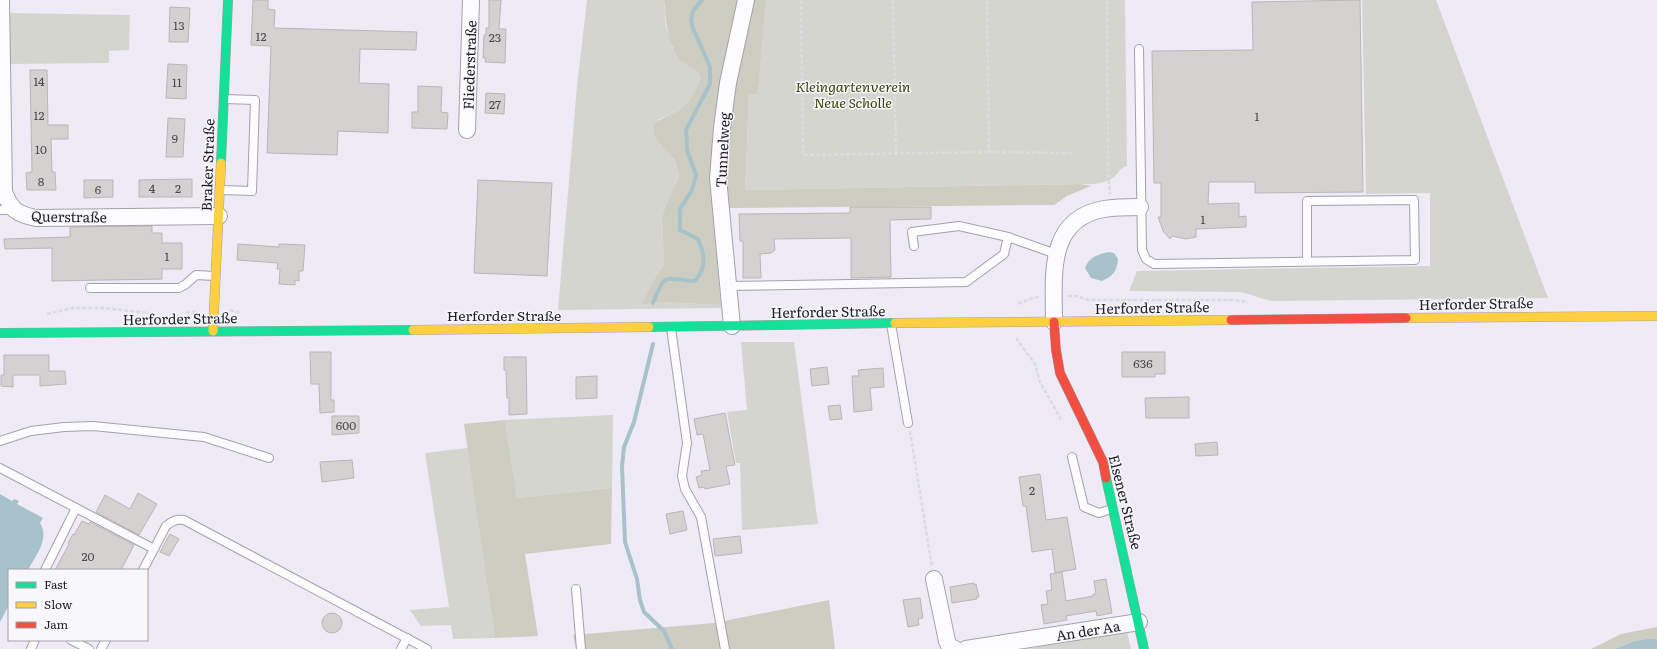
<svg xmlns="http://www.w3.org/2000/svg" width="1657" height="649" font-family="Literata,serif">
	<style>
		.green { fill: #d5d5cf }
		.forest { fill: #cdcec1 }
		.water { fill: #a7c2cb }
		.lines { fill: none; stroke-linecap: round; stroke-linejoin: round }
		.stream { stroke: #a7c2cb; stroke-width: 4 }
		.building { fill: #d6d1d1; stroke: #bab6b7 }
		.lane-casing { stroke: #a3a1aa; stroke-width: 10 }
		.street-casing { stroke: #a3a1aa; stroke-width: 18 }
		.fast-casing { stroke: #a3a1aa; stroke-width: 10 }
		.slow-casing { stroke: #a3a1aa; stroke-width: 10 }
		.jam-casing { stroke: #a3a1aa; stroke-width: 10 }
		.path { stroke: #dcdcdf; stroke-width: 2.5; stroke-dasharray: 4 2; stroke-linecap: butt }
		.lane { stroke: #fcfcfe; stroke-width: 8 }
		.street { stroke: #fcfcfe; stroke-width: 16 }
		.fast { stroke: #16e098; stroke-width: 9 }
		.slow { stroke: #ffcf43; stroke-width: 9 }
		.jam { stroke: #f24e42; stroke-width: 9 }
		.labels { text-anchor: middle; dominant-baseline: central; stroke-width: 3; stroke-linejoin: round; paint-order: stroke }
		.number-label { font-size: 12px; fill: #4d4b52 }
		.street-label { font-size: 14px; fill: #1f1e27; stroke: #f7f7fc }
		.park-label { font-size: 14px; font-style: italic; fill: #3d4109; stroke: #f7f7fc }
	</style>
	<rect width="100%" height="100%" fill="#eeebf6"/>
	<g class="green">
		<path d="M587 0H664L666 27 673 49 698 71C704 82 693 99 684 106 678 112 667 116 659 119L654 136 659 143 675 160 679 177 668 200 662 216 664 264 653 281 643 305 660 302 721 305V308L558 310 577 86Z"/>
		<path d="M766 0H1125L1127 166C1118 170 1120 171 1115 176 1107 184 1090 185 1080 184L745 190 749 94 758 93Z"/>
		<path d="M1362 0H1436L1548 298 1272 301C1260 299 1251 294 1240 292L1129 291 1137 271 1430 266V193L1366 194Z"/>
		<polygon points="10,13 130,15 129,50 109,51 109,63 10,64"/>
		<polygon points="741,342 794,342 818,524 742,530 740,463 736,463 727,412 747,410"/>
		<polygon points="613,415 612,488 517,498 505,420"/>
		<polygon points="468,448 495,638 453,639 451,625 421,626 410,610 449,607 425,453"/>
		<polygon points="1127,632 1131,649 1026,649"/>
	</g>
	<g class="forest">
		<path d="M664 0H737L721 81 710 180 721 305 660 302 642 305 653 281 664 264 662 216 668 200 679 177 675 160 659 143 654 136V124C663 116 677 114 685 105 690 101 693 95 696 90 707 67 692 71 679 59 676 56 674 51 673 48 666 33 666 16 664 0Z"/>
		<path d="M754 0H766L758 94H749L745 190 1080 184 1091 186 1067 196 1054 205 728 208C722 137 738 69 754 0Z"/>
		<polygon points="505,420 517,498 612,488 611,544 525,554 538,636 495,638 464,424"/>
		<polygon points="829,600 835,649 576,649 573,635 714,623"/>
		<polygon points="1657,627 1657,639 1632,642 1615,649 1591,649 1621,634"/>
	</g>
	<g class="water">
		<path d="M1109 252 1114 253 1118 259C1117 271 1113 276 1102 281L1091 278 1085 268C1089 257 1099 254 1109 252Z"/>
		<path d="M0 494 12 501 14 499 19 501 17 504 43 518 40 523C50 539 36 555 28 570H9V605L0 622Z"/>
		<polygon points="1648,639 1657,639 1657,649 1615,649 1632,642"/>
	</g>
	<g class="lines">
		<g class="stream">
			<path d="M653 303C666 271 663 279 695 281 707 267 705 256 698 239L680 230V209L692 190 696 175 687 150 686 130 710 84V67L693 28 691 20 693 11 702 0"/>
			<polyline points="653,344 634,422 624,447 622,466 625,542 637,579 640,600 644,612 664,631 672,649"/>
		</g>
	</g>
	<g class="building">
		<polygon points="253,0 268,0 268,9 275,10 274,28 417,32 416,50 360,49 359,83 389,84 388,133 338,131 337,155 267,153 271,46 251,45"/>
		<polygon points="489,0 501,0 499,29 506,29 505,63 485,62 486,58 483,58 484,35 486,35 486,28 489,28"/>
		<polygon points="1360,0 1363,192 1255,193 1255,182 1209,182 1208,204 1239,203 1239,217 1246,216 1246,227 1196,229 1196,237 1186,239 1172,236 1170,239 1163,231 1158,217 1161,217 1161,183 1154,183 1152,51 1253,50 1252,2"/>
		<polygon points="170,7 190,8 188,42 169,42"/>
		<polygon points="168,64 187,65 186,99 166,98"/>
		<polygon points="30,70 47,70 48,125 68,125 68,139 51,139 52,172 55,172 56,190 27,190 26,173 32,172"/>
		<polygon points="418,86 442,87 441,112 448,113 447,129 412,128 412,112 418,112"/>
		<polygon points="486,93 505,94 504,114 485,113"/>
		<polygon points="168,118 185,119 183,157 166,157"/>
		<polygon points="192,179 192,197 139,197 139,180"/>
		<polygon points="84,180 113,180 113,197 84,198"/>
		<polygon points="478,180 552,183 547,276 474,273"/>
		<polygon points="850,207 931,207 931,219 890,220 891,277 851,278 851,238 774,239 775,250 771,253 760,254 761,278 743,278 743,241 740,241 739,214 850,213"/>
		<polygon points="152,226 152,233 162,233 162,243 182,243 182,269 162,269 162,279 52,281 52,248 5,249 4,239 70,237 70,227"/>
		<polygon points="238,244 279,247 279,244 305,245 303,271 299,271 299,281 295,280 295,285 279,284 280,269 277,269 278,263 237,260"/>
		<polygon points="310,352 331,352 331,400 334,400 334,412 320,413 319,384 311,384"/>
		<polygon points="1122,352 1165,352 1165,374 1155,374 1155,377 1122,377"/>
		<polygon points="4,355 49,355 49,371 65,371 66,384 40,386 40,375 13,375 13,387 1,386 1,375 4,375"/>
		<polygon points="504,357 526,357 527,414 509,415 509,398 507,398 506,370 504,370"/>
		<polygon points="827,367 829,384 812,386 810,369"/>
		<polygon points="883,368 884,387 870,388 872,410 854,412 852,376 859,376 858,370"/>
		<polygon points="597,376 597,398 576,399 576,377"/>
		<polygon points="1189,397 1189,418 1146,418 1145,398"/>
		<polygon points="840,405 842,419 830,420 828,406"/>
		<polygon points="725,413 735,465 726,466 730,484 705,489 704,487 699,488 696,477 702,475 701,471 710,470 703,434 697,435 694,419"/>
		<polygon points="332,416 359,416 359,433 332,435"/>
		<polygon points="1217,442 1218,455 1196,456 1195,444"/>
		<polygon points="352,460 354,478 322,482 320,462"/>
		<polygon points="1040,474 1046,520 1067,517 1076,569 1055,573 1052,549 1032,552 1026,506 1023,506 1019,477"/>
		<polygon points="138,493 157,504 139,535 96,512 105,495 130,509"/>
		<polygon points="683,511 687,530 670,534 666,514"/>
		<polygon points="82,521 89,524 90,522 134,545 121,570 55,570 69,544 68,543 73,534 74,535"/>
		<polygon points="170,534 179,539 169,556 160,552"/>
		<polygon points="740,536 742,553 715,556 713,539"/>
		<polygon points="1062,572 1066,601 1093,596 1093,594 1096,594 1094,581 1106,579 1112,613 1097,616 1096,611 1066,616 1067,620 1044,624 1041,605 1048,604 1046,591 1052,590 1050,574"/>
		<polygon points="974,583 974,585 976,584 979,597 976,597 977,599 952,603 950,587"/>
		<polygon points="920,598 923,618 918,619 919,625 908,627 903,600"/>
		<circle cx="332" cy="623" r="10"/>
	</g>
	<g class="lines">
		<defs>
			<g id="lane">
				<polyline points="1139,49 1142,250 1146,259 1154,264 1415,260 1414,200 1307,201 1307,261"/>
				<polyline points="221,190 252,191 255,100 225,99"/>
				<polyline points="0,210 13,210"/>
				<polyline points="914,246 912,232 959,226 1008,237"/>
				<polyline points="728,286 966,282 1004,254 1008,237 1056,254"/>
				<polyline points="90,288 179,288 186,284 196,275 215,276"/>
				<polyline points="891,324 908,423"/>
				<polyline points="671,328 687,443 682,476 685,489 701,517 725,649"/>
				<polyline points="0,441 31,431 64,427 93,426 204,437 269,458"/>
				<polyline points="1072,457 1084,507 1099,513 1112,509"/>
				<polyline points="0,468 154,549"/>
				<polyline points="45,570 76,508"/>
				<path d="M143 570 166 526C172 521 176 519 184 520L427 649"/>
				<polyline points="576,589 581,649"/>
				<polyline points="71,640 89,649"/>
				<polyline points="31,649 35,640"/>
				<polyline points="101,649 106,640"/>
				<polyline points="401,649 407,638"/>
			</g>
			<g id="street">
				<path d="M1 0 4 192C11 210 17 214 36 218L219 216"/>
				<polyline points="467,130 471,0"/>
				<path d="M1054 322C1054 277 1046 219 1104 209 1116 207 1128 207 1140 207"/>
				<polyline points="732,326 718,178 722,128 728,83 746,0"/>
				<polyline points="934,579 947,641 950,647 955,649"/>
				<polyline points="966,649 1139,622"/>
			</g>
			<g id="fast">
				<polyline points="221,163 228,0"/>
				<polyline points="649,327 895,323"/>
				<polyline points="0,333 413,330"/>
				<polyline points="1106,478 1144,649"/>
			</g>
			<g id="slow">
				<polyline points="1406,318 1657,316"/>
				<polyline points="895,323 1231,320"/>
				<polyline points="413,330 649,327"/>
				<polyline points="213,331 221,163"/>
			</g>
			<g id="jam">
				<polyline points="1231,320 1406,318"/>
				<polyline points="1054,322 1056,350 1060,373 1103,462 1106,478"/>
			</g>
		</defs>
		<use href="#lane" class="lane-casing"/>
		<use href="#street" class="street-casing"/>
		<use href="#fast" class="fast-casing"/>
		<use href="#slow" class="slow-casing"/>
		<use href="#jam" class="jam-casing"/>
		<g class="path">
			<polyline points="801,0 803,155 989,152 1072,153"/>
			<polyline points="893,0 896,154"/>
			<polyline points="987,0 989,152"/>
			<polyline points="1107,0 1108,170 1110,194"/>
			<polyline points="1068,296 1076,296 1089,300 1234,300 1248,302"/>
			<path d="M1018 304C1026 301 1032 297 1041 297"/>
			<polyline points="230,310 240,313"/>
			<polyline points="186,313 197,311"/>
			<polyline points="47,314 73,308 104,308 149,313"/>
			<polyline points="1016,338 1035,364 1040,382 1062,421"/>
			<polyline points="910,431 932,567"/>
		</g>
		<use href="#lane" class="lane"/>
		<use href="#street" class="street"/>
		<use href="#fast" class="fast"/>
		<use href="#slow" class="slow"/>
		<use href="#jam" class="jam"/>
	</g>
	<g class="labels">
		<g class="number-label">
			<text x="179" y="25">13</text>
			<text x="261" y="36">12</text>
			<text x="495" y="37">23</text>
			<text x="39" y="81">14</text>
			<text x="177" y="82">11</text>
			<text x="495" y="104">27</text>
			<text x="39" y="115">12</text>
			<text x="1257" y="116">1</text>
			<text x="175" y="138">9</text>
			<text x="41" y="149">10</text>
			<text x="41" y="181">8</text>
			<text x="152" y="188">4</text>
			<text x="178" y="188">2</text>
			<text x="98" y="189">6</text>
			<text x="1203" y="219">1</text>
			<text x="167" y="256">1</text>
			<text x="1143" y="363">636</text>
			<text x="346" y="425">600</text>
			<text x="1032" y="490">2</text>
			<text x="88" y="556">20</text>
		</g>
		<g class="street-label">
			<text transform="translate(469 65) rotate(-88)">Fliederstraße</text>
			<text transform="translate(722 150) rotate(-87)">Tunnelweg</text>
			<text transform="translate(207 165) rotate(-88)">Braker Straße</text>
			<text transform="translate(69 216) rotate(1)">Querstraße</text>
			<text transform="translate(1476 303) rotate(-1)">Herforder Straße</text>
			<text transform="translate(1152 307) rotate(-1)">Herforder Straße</text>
			<text transform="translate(828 311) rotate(-1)">Herforder Straße</text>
			<text x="504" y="315">Herforder Straße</text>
			<text transform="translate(180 318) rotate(-1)">Herforder Straße</text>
			<text transform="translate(1126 502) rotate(76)">Elsener Straße</text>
			<text transform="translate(1088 630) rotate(-9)">An der Aa</text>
		</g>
		<g class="park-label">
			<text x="853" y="86">Kleingartenverein<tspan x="853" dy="16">Neue Scholle</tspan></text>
		</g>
	</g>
	<rect x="8" y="569" width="140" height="72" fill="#f7f7fc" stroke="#a1a0a7"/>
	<rect x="16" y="582" width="20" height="6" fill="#16e098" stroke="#a1a0a7"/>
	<text x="44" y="589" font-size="12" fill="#1f1e27">Fast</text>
	<rect x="16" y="602" width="20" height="6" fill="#ffcf43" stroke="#a1a0a7"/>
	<text x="44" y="609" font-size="12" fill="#1f1e27">Slow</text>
	<rect x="16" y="622" width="20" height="6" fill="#f24e42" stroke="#a1a0a7"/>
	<text x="44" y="629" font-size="12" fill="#1f1e27">Jam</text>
</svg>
